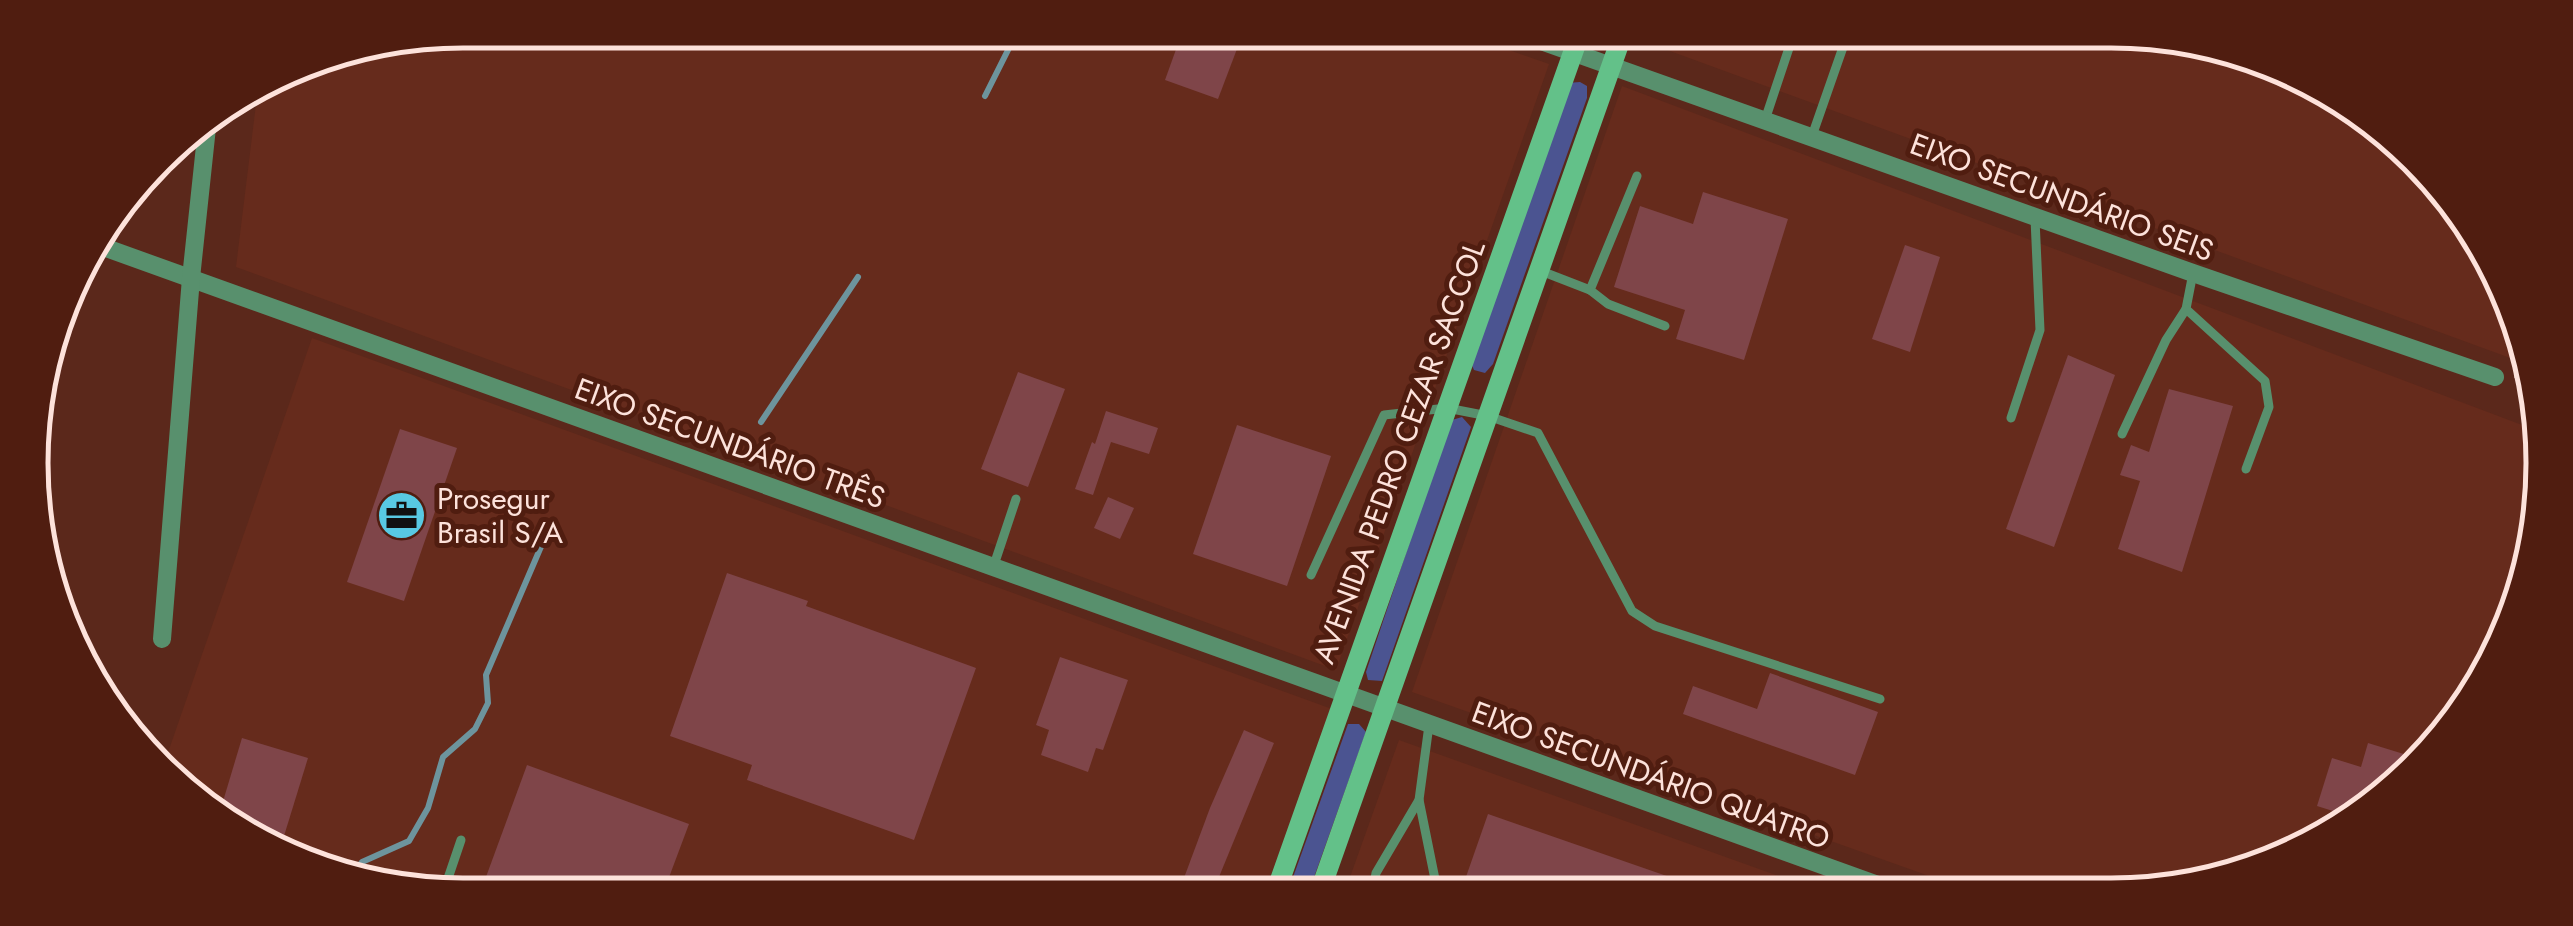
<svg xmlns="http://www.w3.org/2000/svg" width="2573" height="926" font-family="Jost,sans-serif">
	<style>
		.built { fill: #662b1c }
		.green { fill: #4b5491 }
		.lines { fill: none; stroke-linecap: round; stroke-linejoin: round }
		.stream { stroke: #6d949d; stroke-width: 6 }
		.building { fill: #7f4549 }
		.path { stroke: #b28c83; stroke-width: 4; stroke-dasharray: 10 5; stroke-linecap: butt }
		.lane { stroke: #58906d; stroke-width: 9 }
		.street { stroke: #58906d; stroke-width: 18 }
		.secondary { stroke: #63c189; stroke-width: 20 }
		.labels { text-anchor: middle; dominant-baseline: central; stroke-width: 10; stroke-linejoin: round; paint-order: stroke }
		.street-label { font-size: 30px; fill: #fde2db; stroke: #501d10 }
		.poi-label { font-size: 30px; fill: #fde2db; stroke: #501d10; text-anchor: start }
		.rim { fill: none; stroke: #fde2db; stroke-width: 5 }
	</style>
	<rect width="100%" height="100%" fill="#5b281b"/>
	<g class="built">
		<polygon points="463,30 1451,30 1549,64 1336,670 236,267 258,88 298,63"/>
		<polygon points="1665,30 2110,30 2222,45 2373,119 2485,246 2524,363 1659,47"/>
		<polygon points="1622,86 2538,431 2528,575 2485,680 2396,788 2301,852 2167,892 1977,893 1412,692"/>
		<polygon points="312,338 1332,709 1264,894 463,896 351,881 222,823 164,764"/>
		<polygon points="1399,740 1826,893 1344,894"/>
	</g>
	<g class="green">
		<polygon points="1580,82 1587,86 1587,98 1493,364 1485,373 1474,370 1470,361 1567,83"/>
		<polygon points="1462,417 1471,427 1382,681 1368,680 1366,672 1448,428 1452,420"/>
		<polygon points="1348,724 1359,724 1366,732 1308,894 1287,894"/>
	</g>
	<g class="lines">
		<g class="stream">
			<polyline points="985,96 1018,30"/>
			<polyline points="761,422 858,277"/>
			<polyline points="349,880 362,862 409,841 428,808 443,757 475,729 488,703 486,675 552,521"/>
		</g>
	</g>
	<g class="building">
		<polygon points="1183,30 1210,30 1240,41 1218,99 1165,80"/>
		<polygon points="1703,192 1788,219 1744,360 1676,339 1685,310 1614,287 1640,206 1693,224"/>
		<polygon points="1905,245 1940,257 1910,352 1872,339"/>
		<polygon points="2068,355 2115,375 2054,547 2006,529"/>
		<polygon points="1018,372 1065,389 1028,487 981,469"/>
		<polygon points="2169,389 2233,406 2182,572 2118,549 2140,481 2120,475 2131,445 2149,452"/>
		<polygon points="1106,411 1158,428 1149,454 1111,442 1093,495 1075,489 1092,442 1095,444"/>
		<polygon points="1237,425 1331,456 1287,586 1193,554"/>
		<polygon points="400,429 457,448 404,601 347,582"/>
		<polygon points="1108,497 1134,508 1120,539 1094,528"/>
		<polygon points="727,573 808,601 806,606 976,668 914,840 747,780 752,765 670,736"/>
		<polygon points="1060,657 1128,680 1103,750 1096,748 1088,772 1041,755 1049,730 1036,725"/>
		<polygon points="1770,673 1878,712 1855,775 1683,714 1693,686 1757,709"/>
		<polygon points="1244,730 1274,743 1212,894 1178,894 1210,808"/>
		<polygon points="242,738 308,758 280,849 222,823 218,818"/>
		<polygon points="2368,743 2420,759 2396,788 2352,817 2317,806 2332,758 2361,767"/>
		<polygon points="527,765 689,824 662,896 479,896"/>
		<polygon points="1488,814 1710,891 1710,893 1460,894"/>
	</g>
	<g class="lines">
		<polyline class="path" points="2514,376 2529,375"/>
		<g class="lane">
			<polyline points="1765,120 1795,30"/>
			<polyline points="1812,136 1849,30"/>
			<polyline points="1637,176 1590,290 1608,304 1665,326"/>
			<polyline points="1541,271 1590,290"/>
			<polyline points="2193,273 2186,309 2265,381 2269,407 2246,469"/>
			<polyline points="2011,418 2040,330 2035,219"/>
			<polyline points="2122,434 2166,340 2186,309"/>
			<polyline points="993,568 1016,499"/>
			<polyline points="1311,575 1384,415 1447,408 1488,416 1538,433 1632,611 1655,626 1880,699"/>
			<polyline points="1419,800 1438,894"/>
			<polyline points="2323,837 2327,828"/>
			<polyline points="443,893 461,840"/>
			<polyline points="1372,894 1376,873 1419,800 1429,725"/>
		</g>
		<g class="street">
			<polyline points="1510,30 2193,273 2495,377"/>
			<polyline points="95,244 1900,893"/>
			<polyline points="162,639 191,278 208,118"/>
		</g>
		<g class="secondary">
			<polyline points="1275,894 1581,30"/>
			<polyline points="1319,894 1624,30"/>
		</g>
	</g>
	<defs>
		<symbol id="office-disc" viewBox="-11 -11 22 22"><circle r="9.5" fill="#58c9e3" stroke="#501d10"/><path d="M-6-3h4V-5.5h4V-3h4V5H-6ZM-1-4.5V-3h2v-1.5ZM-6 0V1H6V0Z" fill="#111"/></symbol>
	</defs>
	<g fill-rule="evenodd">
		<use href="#office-disc" x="374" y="488" width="55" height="55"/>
	</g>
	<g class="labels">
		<g class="street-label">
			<text transform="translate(2062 197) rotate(20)">EIXO SECUNDÁRIO SEIS</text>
			<text transform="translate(730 443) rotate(20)">EIXO SECUNDÁRIO TRÊS</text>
			<text transform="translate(1399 452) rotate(-70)">AVENIDA PEDRO CEZAR SACCOL</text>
			<text transform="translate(1651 775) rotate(20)">EIXO SECUNDÁRIO QUATRO</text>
		</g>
		<g class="poi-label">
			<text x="437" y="498">Prosegur<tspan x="437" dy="34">Brasil S/A</tspan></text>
		</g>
	</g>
	<path d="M0 0H2573V926H0ZM463 48H2111A415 415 0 0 1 2526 463V463A415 415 0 0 1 2111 878H463A415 415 0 0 1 48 463V463A415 415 0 0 1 463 48Z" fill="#501d10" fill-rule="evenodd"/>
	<path class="rim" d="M463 48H2111A415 415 0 0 1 2526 463V463A415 415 0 0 1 2111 878H463A415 415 0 0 1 48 463V463A415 415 0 0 1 463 48Z"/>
</svg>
